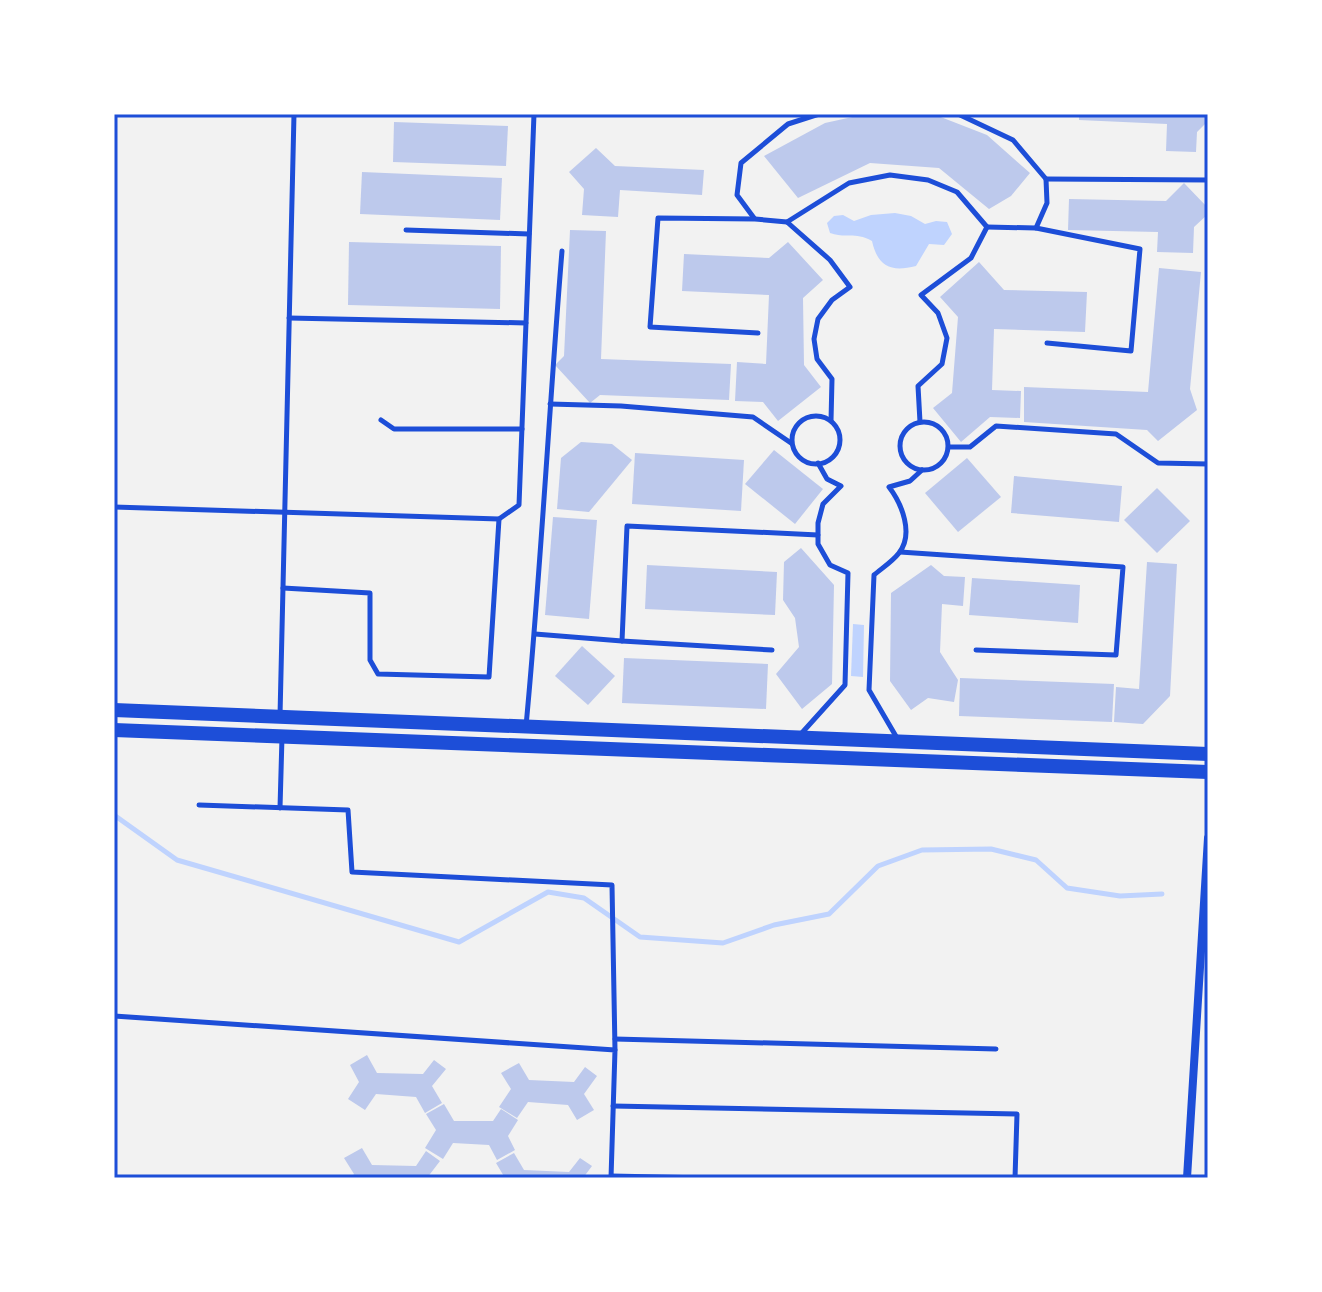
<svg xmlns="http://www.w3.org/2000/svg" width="1322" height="1292" font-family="'Work Sans',sans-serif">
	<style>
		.water { fill: #bfd3fe }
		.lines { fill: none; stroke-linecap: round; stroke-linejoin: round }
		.stream { stroke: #bfd3fe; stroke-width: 5 }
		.building { fill: #bdc9ec }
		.service { stroke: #1d4ed8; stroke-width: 5 }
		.minor { stroke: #1d4ed8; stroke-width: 8 }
		.tertiary { stroke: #1d4ed8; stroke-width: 14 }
		.neatline { fill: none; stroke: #1d4ed8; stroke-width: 3 }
	</style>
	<rect width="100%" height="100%" fill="#f2f2f2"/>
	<g class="water">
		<path d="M895 213 911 216 925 224 936 221 947 222 952 234 944 245 929 244 916 266C892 272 878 268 872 241 854 231 846 239 830 233L827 223 834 216 843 215 854 221 871 215Z"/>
		<polygon points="853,624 864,625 863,677 851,676"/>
	</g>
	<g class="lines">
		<polyline class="stream" points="114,815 177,860 459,942 548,892 584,898 640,937 723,943 774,925 829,914 878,866 922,850 991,849 1036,860 1067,888 1120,896 1162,894"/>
	</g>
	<g class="building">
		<polygon points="866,114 933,114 987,135 1030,173 1011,196 989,209 939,168 870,163 798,198 764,156 825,123"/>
		<polygon points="1079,114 1208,114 1208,121 1197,132 1196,152 1166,151 1167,124 1079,120"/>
		<polygon points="394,122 508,126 506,166 393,162"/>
		<polygon points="596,148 615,166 704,170 702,195 620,190 618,217 582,215 584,189 569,172"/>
		<polygon points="362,172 502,178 500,220 360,214"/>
		<polygon points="1184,183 1208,208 1208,214 1194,227 1193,253 1157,252 1158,232 1068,230 1069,199 1166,201"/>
		<polygon points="570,230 606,231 601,359 731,364 729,400 600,395 590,403 555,365 564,356"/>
		<polygon points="349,242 501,246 500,309 348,305"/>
		<polygon points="788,242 823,280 803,298 804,365 821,387 778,421 763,402 735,401 737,362 766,364 769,295 682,291 684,254 769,258"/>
		<polygon points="979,262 1004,290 1087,292 1085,332 994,329 992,390 1021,391 1020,418 990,417 961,442 933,408 952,393 958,317 940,297"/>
		<polygon points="1159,268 1201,272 1190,389 1197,410 1158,441 1147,430 1024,422 1024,387 1148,392"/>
		<polygon points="581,442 612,444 632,460 589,512 557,509 561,458"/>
		<polygon points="774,450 823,489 795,524 745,484"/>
		<polygon points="635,453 744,460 741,511 632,504"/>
		<polygon points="967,458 1001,497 958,532 925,493"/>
		<polygon points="1014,476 1122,486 1119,522 1011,513"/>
		<polygon points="1157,488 1190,521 1157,553 1124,520"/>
		<polygon points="553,517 597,520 589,619 545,615"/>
		<polygon points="801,548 834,585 832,684 802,709 776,674 799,647 795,618 783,600 784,562"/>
		<polygon points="1147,562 1177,564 1170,696 1143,724 1114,722 1116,687 1139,689"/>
		<polygon points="647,565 777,572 775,615 645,609"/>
		<polygon points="931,565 944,576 965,577 963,606 942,604 940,652 958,680 954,702 928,698 911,710 890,681 891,593"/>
		<polygon points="972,578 1080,585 1078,623 969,615"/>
		<polygon points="582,646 615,676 588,705 555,676"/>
		<polygon points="624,658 768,664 766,709 622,703"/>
		<polygon points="960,678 1114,684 1112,722 959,716"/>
		<polygon points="367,1055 377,1073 423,1074 434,1060 446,1069 432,1086 442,1103 425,1113 416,1097 376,1094 365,1110 348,1099 359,1082 350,1065"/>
		<polygon points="519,1063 529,1080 574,1082 585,1067 597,1076 584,1094 594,1110 577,1120 568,1105 528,1102 517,1118 499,1107 511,1089 501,1073"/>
		<polygon points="444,1104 454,1121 493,1121 501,1109 518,1120 508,1136 515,1150 497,1160 489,1145 453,1143 443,1159 425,1148 436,1130 426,1114"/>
		<polygon points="362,1148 372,1165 416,1166 426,1151 440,1161 427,1178 351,1178 354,1174 344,1158"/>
		<polygon points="514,1153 524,1170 569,1172 580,1158 592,1166 583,1178 505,1178 496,1163"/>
	</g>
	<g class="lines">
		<g class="service">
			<polyline points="958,114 1013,140 1046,179 1047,203 1036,228 987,227"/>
			<polyline points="1046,179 1208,180"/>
			<polyline points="754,218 737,195 741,163 788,124 819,114"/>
			<polyline points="1036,228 1140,249 1131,351 1047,343"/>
			<polyline points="406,230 529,234"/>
			<polyline points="289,318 526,323"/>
			<polyline points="758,333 650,327 658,218 755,219 787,222"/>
			<polyline points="550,404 621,406 753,417 791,443"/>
			<circle cx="816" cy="440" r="24"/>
			<polyline points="381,420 394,429 522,429"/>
			<polyline points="831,421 832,379 817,359 814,339 818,319 832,300 850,287 830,260 787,222 849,183 890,175 928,180 957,192 987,227 971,258 921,295 938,313 947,338 942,364 918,386 920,422"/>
			<circle cx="924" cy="446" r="24"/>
			<polyline points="949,447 970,447 996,426 1116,434 1158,463 1208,464"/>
			<polyline points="114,507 499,519 519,505 534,114"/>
			<polyline points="900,552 1123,567 1116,655 976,650"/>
			<polyline points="283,588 370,593 370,660 378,674 489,677 499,519"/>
			<polyline points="535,634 622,641"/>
			<polyline points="772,650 622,641 627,526 818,535"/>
			<polyline points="280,716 294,114"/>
			<path d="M526 726C541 568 549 409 562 251"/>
			<polyline points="800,735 845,685 848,573 830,565 818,544 818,523 823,504 841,486 827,479 818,463"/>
			<path d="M897 738 869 690 874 575C882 568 892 562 899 553 914 534 902 504 889 487L910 481 922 470"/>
			<polyline points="199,805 348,810 352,872 612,885 615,1050"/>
			<polyline points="280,808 282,737"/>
			<polyline points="114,1016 615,1050 611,1178"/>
			<polyline points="615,1039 996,1049"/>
			<polyline points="613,1106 1017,1114 1015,1178"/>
			<polyline points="611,1176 707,1178"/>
		</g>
		<polyline class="minor" points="1187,1178 1208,838"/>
		<g class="tertiary">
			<polyline points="114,710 1208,754"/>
			<polyline points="114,730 1208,772"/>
		</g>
	</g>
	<rect width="1322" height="1292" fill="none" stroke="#ffffff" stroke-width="232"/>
	<rect x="116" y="116" width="1090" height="1060" class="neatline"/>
</svg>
